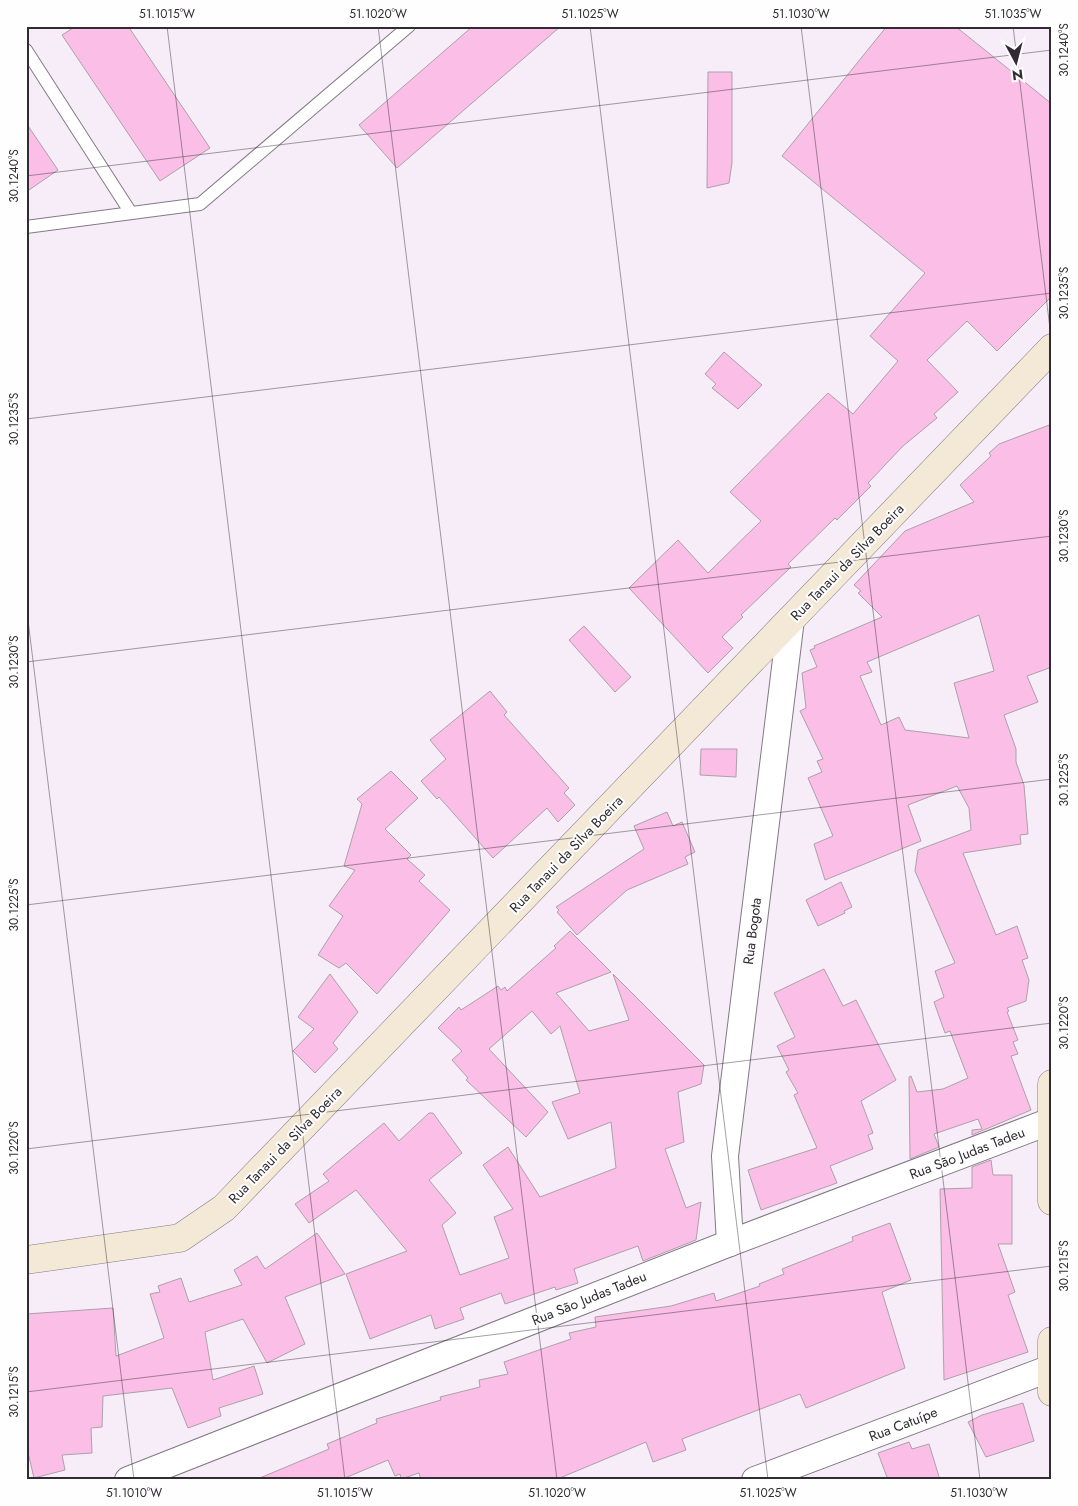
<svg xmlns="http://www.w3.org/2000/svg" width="1078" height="1506" font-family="Jost,sans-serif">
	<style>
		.building { fill: #fbbee6; stroke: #ada0a8; fill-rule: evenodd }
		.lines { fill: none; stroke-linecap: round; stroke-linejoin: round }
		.lane-casing { stroke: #837a84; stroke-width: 14 }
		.street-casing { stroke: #837a84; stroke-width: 28 }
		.secondary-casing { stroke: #837a84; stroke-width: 29 }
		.lane { stroke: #fff; stroke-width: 12 }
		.street { stroke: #fff; stroke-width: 26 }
		.secondary { stroke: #f4e9d6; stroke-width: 28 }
		.ticks { fill: none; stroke: #302c31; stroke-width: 1; stroke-opacity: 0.45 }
		.labels { text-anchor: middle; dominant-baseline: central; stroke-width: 4; stroke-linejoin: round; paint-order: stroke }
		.street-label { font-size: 14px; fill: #302c31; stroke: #fefefe }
		.neatline { fill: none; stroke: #302c31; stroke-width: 2 }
		.ticks-label { font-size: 12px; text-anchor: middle; fill: #302c31 }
	</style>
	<rect width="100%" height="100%" fill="#f7edf9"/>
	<g class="building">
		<polygon points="76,26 128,26 210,148 160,181 62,35"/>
		<polygon points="473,26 561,26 397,168 359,125"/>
		<polygon points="887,26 955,26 1052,104 1052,296 997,351 967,321 927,360 958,392 934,414 937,418 903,446 868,483 871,486 837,520 835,518 788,564 791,567 741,615 743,617 722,637 733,648 708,673 629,588 678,540 708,573 761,521 730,492 828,393 853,414 898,361 870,336 925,273 782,156"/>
		<polygon points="708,72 732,72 732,163 729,183 707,188"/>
		<polygon points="26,123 58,170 26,192"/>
		<polygon points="724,352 762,385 738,409 712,388 716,384 705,374"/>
		<path d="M1052 424V667L1027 676 1038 702 1004 715 1016 749V762L1024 785 1028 834 1020 835 1021 844 963 853 996 935 1017 926 1028 958 1022 960 1029 980 1026 1001 1007 1008 1009 1011 1007 1012 1018 1040 1013 1042 1018 1054 1011 1056 1031 1110 972 1135V1130L982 1129 978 1119 934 1134 939 1147 910 1159 909 1077 911 1076 917 1092 943 1089 968 1078 950 1031 945 1033 934 1002 944 997 935 971 955 963 915 871 918 850 971 830 969 808 957 786 908 805 921 841 825 880 814 844 833 836 808 778 822 772 817 761 823 759 800 711 806 708 802 673 817 667 810 650 815 648 814 646 882 617 858 593 861 591 854 585 905 531 974 502 960 485 991 456 989 453 999 444ZM979 615 994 671 954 683 969 738 905 730 899 717 881 725 860 676 872 672 867 662Z"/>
		<polygon points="584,626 631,677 615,692 569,640"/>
		<polygon points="490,691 507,712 504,715 569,788 564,793 575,805 558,822 547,808 493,858 439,797 437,799 421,781 446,759 430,740"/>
		<polygon points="701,749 737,749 736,777 700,775"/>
		<polygon points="391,771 418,798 385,829 411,855 407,859 425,875 419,881 450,910 377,994 346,963 339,968 318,955 343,916 329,906 355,870 344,866 362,804 357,799"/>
		<polygon points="667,812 673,826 682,822 695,852 685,857 688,864 627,890 577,935 557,912 559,910 556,907 644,849 634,826"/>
		<polygon points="841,882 852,907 844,911 845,913 818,926 806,900"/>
		<polygon points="570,931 611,972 556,993 589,1031 629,1020 613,974 704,1065 701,1084 678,1092 684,1142 665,1149 686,1208 701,1202 696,1240 643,1261 638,1246 574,1269 578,1283 556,1290 555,1287 505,1304 501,1293 460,1308 464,1319 435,1329 431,1315 370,1339 346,1274 407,1251 356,1190 309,1223 295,1204 329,1181 323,1174 384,1123 399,1141 429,1113 433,1113 462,1153 429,1180 456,1213 442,1225 460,1275 509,1258 494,1217 513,1209 483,1165 508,1147 540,1197 616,1168 611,1122 568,1139 552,1102 580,1093 560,1026 551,1034 532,1011 489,1049 548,1112 526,1137 466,1080 468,1078 452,1060 462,1051 438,1028 459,1007 461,1010 498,986 501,990 505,987 507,991 556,948 554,946"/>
		<polygon points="824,969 843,1006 856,1000 896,1080 861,1101 873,1133 868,1135 873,1149 830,1166 837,1183 761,1210 748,1170 817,1148 794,1095 798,1093 786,1072 789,1070 777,1046 795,1037 774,993"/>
		<polygon points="330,974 358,1012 333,1043 338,1049 315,1073 293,1051 314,1029 298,1017"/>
		<polygon points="991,1160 993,1175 1012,1175 1012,1244 998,1244 1015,1292 1008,1295 1028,1352 944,1380 940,1189 972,1188 972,1167"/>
		<polygon points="890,1223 911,1280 882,1292 905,1368 806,1408 800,1394 682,1439 686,1450 653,1462 646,1442 555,1480 421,1480 419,1473 401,1479 400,1474 395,1476 388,1460 340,1480 255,1480 329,1449 327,1444 377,1423 376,1419 441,1400 440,1397 480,1387 479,1380 508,1374 504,1362 571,1339 569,1333 596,1327 595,1317 671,1306 714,1293 716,1301 760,1286 759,1284 784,1274 782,1269 853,1241 852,1237"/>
		<polygon points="317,1233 345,1274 285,1297 305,1344 267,1363 243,1319 205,1332 213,1380 254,1366 263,1394 219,1408 221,1416 188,1428 172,1388 103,1396 102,1427 91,1428 92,1453 62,1455 65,1470 34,1478 26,1444 26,1314 113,1308 116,1356 164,1338 150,1294 160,1292 158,1286 181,1278 189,1302 242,1285 234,1270 257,1256 265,1269"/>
		<polygon points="1023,1403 1034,1441 986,1457 968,1422 982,1415"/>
		<polygon points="909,1442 912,1449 929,1444 940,1480 888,1480 878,1453"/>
	</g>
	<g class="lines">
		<defs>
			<g id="lane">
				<polyline points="26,50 131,213"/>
				<polyline points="26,227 200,204 409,26"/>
			</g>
			<g id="street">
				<polyline points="730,1243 725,1156 791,619"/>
				<polyline points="128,1480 730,1243 1051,1121"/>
				<polyline points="755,1480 1051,1368"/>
			</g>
			<g id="secondary">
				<polyline points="1052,1084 1052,1201"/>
				<polyline points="26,1260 180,1238 224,1208 1052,348"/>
				<polyline points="1052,1341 1052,1392"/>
			</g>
		</defs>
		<use href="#lane" class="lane-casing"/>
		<use href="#street" class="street-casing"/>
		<use href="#secondary" class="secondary-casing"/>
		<use href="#lane" class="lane"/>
		<use href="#street" class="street"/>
		<use href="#secondary" class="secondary"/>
	</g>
	<path class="ticks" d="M167 26 345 1480M378 26 557 1480M590 26 768 1480M801 26 980 1480M1013 26 1052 345M26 176 1052 50M26 419 1052 293M26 604 134 1480M26 662 1052 536M26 905 1052 779M26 1149 1052 1023M26 1392 1052 1266"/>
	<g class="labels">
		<g class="street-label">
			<text transform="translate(847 562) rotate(-46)">Rua Tanaui da Silva Boeira</text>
			<text transform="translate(566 854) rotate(-46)">Rua Tanaui da Silva Boeira</text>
			<text transform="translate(752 931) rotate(-83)">Rua Bogota</text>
			<text transform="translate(285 1145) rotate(-46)">Rua Tanaui da Silva Boeira</text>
			<text transform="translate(967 1153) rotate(-21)">Rua São Judas Tadeu</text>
			<text transform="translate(589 1298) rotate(-22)">Rua São Judas Tadeu</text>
			<text transform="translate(903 1424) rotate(-21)">Rua Catuípe</text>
		</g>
	</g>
	<rect width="1078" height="1506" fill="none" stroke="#fefefe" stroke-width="55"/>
	<g transform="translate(1016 62) rotate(173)" stroke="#fefefe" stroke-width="4" paint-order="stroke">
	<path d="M0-4L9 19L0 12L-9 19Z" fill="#302c31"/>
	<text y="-8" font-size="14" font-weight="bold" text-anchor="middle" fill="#302c31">N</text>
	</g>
	<rect x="28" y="28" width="1022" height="1450" class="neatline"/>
	<g class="ticks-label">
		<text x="167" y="18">51.1015°W</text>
		<text x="378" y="18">51.1020°W</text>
		<text x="590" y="18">51.1025°W</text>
		<text x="801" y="18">51.1030°W</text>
		<text x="1013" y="18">51.1035°W</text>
		<text transform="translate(1064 50) rotate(-90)" y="4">30.1240°S</text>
		<text transform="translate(14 176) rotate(-90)" y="4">30.1240°S</text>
		<text transform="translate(1064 293) rotate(-90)" y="4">30.1235°S</text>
		<text transform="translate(14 419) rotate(-90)" y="4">30.1235°S</text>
		<text transform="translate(1064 536) rotate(-90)" y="4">30.1230°S</text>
		<text transform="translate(14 662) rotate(-90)" y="4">30.1230°S</text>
		<text transform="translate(1064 780) rotate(-90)" y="4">30.1225°S</text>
		<text transform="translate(14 905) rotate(-90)" y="4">30.1225°S</text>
		<text transform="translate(1064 1023) rotate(-90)" y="4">30.1220°S</text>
		<text transform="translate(14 1148) rotate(-90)" y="4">30.1220°S</text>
		<text transform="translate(1064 1266) rotate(-90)" y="4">30.1215°S</text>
		<text transform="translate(14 1392) rotate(-90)" y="4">30.1215°S</text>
		<text x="134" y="1497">51.1010°W</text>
		<text x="345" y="1497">51.1015°W</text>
		<text x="557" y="1497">51.1020°W</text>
		<text x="768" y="1497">51.1025°W</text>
		<text x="979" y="1497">51.1030°W</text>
	</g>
</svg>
